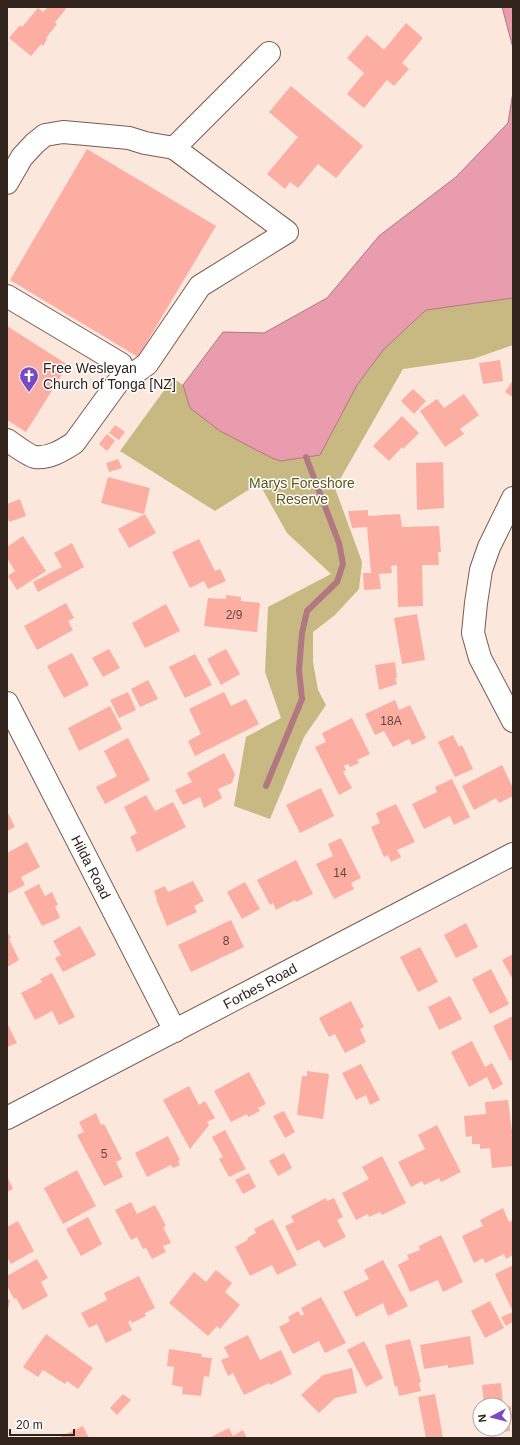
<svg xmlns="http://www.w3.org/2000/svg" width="520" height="1445" font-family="Arial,sans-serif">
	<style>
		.green { fill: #c8b982 }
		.water { fill: #e99cad; stroke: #b27882 }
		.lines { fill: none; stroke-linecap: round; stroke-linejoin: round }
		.stream { stroke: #b27882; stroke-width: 6 }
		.building { fill: #fcaea3 }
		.minor-casing { stroke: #795d4e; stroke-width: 24 }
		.minor { stroke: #fff; stroke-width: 22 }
		.labels { text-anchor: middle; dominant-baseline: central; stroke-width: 3; stroke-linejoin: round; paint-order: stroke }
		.number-label { font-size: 12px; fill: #63463e }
		.poi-label { font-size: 14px; fill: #30241d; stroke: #fff; text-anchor: start }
		.park-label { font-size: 14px; fill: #62541e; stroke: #fff }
		.street-label { font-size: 14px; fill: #30241d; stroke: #fff }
	</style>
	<rect width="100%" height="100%" fill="#fbe7dc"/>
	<polygon class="green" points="513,92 513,345 473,359 403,369 335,488 362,562 359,589 335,615 313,632 313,662 318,690 326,705 304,737 270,819 234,806 246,737 281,718 265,672 268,607 331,574 287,533 259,483 215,511 120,451 173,378 183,385 223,332 264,333 327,298 379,236 456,177 508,123"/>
	<g class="water">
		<polygon points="502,7 513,7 513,48"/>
		<polygon points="513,92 513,298 426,310 384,349 357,385 320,455 281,461 272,458 220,431 190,408 183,385 223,332 264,333 327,298 379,236 456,177 508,123"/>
	</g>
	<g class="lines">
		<polyline class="stream" points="266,786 302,699 299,670 302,633 307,611 337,582 343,564 339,543 306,457"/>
	</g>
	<g class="building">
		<polygon points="48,7 63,7 66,9 55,22 57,24 46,38 47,39 43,46 41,44 31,56 9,38 20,25 22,27 38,8 43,12"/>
		<polygon points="406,23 423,38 402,63 409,69 394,86 387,80 364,108 347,94 364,73 347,58 367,35 384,50"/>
		<polygon points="291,86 363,146 336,178 318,164 298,188 290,182 285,189 267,174 298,137 269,112"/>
		<polygon points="87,149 216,226 138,357 10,280"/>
		<polygon points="7,326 68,365 26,432 7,420"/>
		<polygon points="500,360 503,381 483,384 479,363"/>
		<polygon points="513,380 513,397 505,392"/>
		<polygon points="413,389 426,401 414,414 401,401"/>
		<polygon points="464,394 479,415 460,429 464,434 445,447 420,411 437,399 444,408"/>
		<polygon points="402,416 419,433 403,449 402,447 389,461 373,446"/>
		<polygon points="115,425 125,432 119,440 109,433"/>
		<polygon points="107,434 115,441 107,451 99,444"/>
		<polygon points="118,459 122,468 109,472 106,463"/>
		<polygon points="443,462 444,508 417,510 416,463"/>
		<polygon points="108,477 150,488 144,514 101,503"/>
		<polygon points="20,499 26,516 9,522 7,515 7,504"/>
		<polygon points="368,510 368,516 400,514 402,527 439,526 441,552 438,552 439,565 422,565 423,606 398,607 397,565 391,566 392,573 379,574 381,589 364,590 363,573 371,573 367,527 352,528 348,511"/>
		<polygon points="145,514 156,533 129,548 118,529"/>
		<polygon points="23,536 46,571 17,590 8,576 15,571 7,558 7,547"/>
		<polygon points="199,539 215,571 220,569 226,581 208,589 204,581 190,588 172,552"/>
		<polygon points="72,543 84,567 38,592 33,582 62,567 54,553"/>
		<polygon points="226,595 241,597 241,601 260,603 257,632 204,626 208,598 226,599"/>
		<polygon points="66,603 74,618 68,621 73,630 37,650 24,626"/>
		<polygon points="166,604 180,631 145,648 132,623"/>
		<polygon points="417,614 425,660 402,664 394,618"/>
		<polygon points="109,649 120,668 103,677 92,658"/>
		<polygon points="226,649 240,674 221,685 207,659"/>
		<polygon points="72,653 89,685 64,698 47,666"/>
		<polygon points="195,654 212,685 185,698 169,667"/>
		<polygon points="395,662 397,678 395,678 397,684 379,690 375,665"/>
		<polygon points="148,680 158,699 140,707 131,689"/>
		<polygon points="128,692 136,710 119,718 110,700"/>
		<polygon points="224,692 231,706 246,699 259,724 195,756 188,741 201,734 189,709"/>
		<polygon points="395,700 399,710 410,705 426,738 412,745 409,739 393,747 384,731 375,735 365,714"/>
		<polygon points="110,706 122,729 79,751 68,728"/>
		<polygon points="352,718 370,754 357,760 359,763 350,767 348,764 344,766 346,770 343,772 352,788 339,795 315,747 326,742 322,733"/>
		<polygon points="453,735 459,747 462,745 473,769 455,777 438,742"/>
		<polygon points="128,738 150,780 105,804 96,787 117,776 104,751"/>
		<polygon points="224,753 235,774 232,783 218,789 222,798 204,808 200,797 183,805 175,790 192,782 187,773"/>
		<polygon points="502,765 513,788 513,796 499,803 496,798 474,810 462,786"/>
		<polygon points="452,779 470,817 454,825 450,816 424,829 412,804 437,792 435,787"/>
		<polygon points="321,788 334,816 300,833 286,805"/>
		<polygon points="146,795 155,811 173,802 186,827 137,852 130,837 137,833 124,807"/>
		<polygon points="396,804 415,842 397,850 401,857 391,862 388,855 384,857 371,827 380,823 376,813"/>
		<polygon points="7,811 15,827 7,831"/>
		<polygon points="341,838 361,878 351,883 354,889 334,899 316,864 333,856 328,844"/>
		<polygon points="27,842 40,867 21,877 25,885 7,894 7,853"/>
		<polygon points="296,860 313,894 296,902 295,900 276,910 273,903 270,905 257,880"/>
		<polygon points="193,881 204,901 194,906 197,912 167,926 156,899 157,899 154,891 165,886 168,892"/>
		<polygon points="245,882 260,909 242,919 227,892"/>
		<polygon points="39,884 45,896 52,892 58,905 55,906 60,918 42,926 24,892"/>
		<polygon points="231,920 244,947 191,972 178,945"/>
		<polygon points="466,923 478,947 456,958 444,935"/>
		<polygon points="80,926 96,955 63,972 55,958 61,955 53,941"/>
		<polygon points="7,931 11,938 9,939 19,960 7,967"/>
		<polygon points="420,947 438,982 418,992 400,957"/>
		<polygon points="513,954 513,980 502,960"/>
		<polygon points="491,969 509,1004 490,1014 472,979"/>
		<polygon points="52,973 75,1017 59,1025 52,1011 35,1020 21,993 42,982 40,979"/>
		<polygon points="450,996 462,1019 439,1030 428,1007"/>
		<polygon points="351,1001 364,1027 360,1029 366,1042 345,1053 335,1034 329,1037 319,1018"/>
		<polygon points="513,1016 513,1059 510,1061 493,1026"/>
		<polygon points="7,1023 17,1043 7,1047"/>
		<polygon points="472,1041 485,1067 492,1063 503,1084 493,1090 487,1077 469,1087 451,1052"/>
		<polygon points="361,1064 380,1100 370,1105 366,1095 356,1100 342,1073"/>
		<polygon points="307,1071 329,1074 323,1119 297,1115 302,1076 307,1076"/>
		<polygon points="249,1072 266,1104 258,1108 260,1111 248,1117 247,1114 231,1122 214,1091"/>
		<polygon points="189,1086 199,1105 205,1101 215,1118 207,1122 209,1125 190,1149 163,1100"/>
		<polygon points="508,1100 513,1139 513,1166 492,1168 490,1148 480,1149 480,1144 472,1144 472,1136 466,1137 464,1116 486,1114 485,1102"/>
		<polygon points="284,1111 295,1132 285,1138 273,1116"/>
		<polygon points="96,1113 101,1125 104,1124 122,1159 116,1162 123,1177 104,1186 77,1135 84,1132 79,1122"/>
		<polygon points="437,1125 461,1172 441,1182 439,1178 424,1185 422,1181 411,1187 398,1162 425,1149 418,1135"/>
		<polygon points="225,1130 246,1169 229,1177 219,1159 223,1157 212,1137"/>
		<polygon points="168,1136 180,1160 178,1161 180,1165 173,1168 171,1165 147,1177 135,1153"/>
		<polygon points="284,1153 292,1168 278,1176 269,1161"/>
		<polygon points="382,1156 406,1203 382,1215 380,1212 369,1217 368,1214 356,1220 342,1193 369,1179 362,1167"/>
		<polygon points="77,1170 96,1206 63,1224 44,1188"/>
		<polygon points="249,1173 256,1187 243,1194 235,1180"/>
		<polygon points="7,1176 13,1189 7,1192"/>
		<polygon points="326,1198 327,1201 334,1198 343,1217 337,1220 346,1237 324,1248 319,1240 297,1251 285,1226 294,1222 291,1216"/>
		<polygon points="131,1202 137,1214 155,1205 166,1226 163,1227 171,1243 163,1246 166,1252 152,1259 146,1248 143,1249 137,1237 131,1240 115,1210"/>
		<polygon points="503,1208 509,1222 513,1220 513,1255 506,1259 504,1254 485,1263 483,1258 474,1263 462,1236 483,1226 480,1220"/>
		<polygon points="88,1217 102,1244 81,1256 66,1229"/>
		<polygon points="273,1219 297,1265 277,1275 272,1265 250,1276 235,1247 248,1240 247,1238 256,1233 254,1229"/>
		<polygon points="18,1221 34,1251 11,1264 7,1257 7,1227"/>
		<polygon points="441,1235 463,1282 443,1292 438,1280 410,1292 398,1265 409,1259 407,1255 420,1250 419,1246"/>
		<polygon points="37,1259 48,1278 41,1282 48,1296 23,1310 16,1298 14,1299 7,1286 7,1276"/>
		<polygon points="383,1260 408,1306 388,1316 383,1303 356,1317 343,1292 369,1279 364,1270"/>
		<polygon points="513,1265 513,1322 506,1326 501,1317 513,1312 495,1274"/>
		<polygon points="216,1270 232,1283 225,1292 240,1305 220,1329 217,1326 208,1336 169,1303 194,1272 206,1282"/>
		<polygon points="139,1276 155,1308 145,1313 146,1316 132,1323 131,1320 128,1322 132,1330 106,1343 97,1324 89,1328 81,1313 107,1300 104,1293"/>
		<polygon points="321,1297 346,1343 325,1353 319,1341 293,1354 279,1327 290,1321 288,1317 298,1311 301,1316 304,1314 301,1308"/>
		<polygon points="7,1299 10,1300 8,1310 7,1310"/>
		<polygon points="490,1301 504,1328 485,1338 471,1311"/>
		<polygon points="46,1334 93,1368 78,1389 67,1381 65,1384 43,1370 38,1377 23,1367"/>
		<polygon points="248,1335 260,1360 281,1350 292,1374 270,1385 269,1383 244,1395 233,1373 228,1376 221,1360 229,1357 224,1347"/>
		<polygon points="470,1336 474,1364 448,1368 448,1365 424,1369 420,1345"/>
		<polygon points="410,1339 421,1382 419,1383 421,1391 399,1396 397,1386 395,1387 385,1345"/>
		<polygon points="364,1341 383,1378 366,1387 347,1350"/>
		<polygon points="169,1349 202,1354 201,1357 212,1358 209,1377 204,1376 201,1396 182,1394 183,1387 172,1385 174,1367 167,1366"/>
		<polygon points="352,1368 357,1393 335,1398 319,1413 301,1395 323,1375"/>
		<polygon points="501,1383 503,1405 484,1405 482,1385"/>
		<polygon points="123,1394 131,1400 117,1415 110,1408"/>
		<polygon points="435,1394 443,1438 426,1438 418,1397"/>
		<polygon points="511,1406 512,1418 509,1419 510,1431 490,1433 490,1429 504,1429 504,1407"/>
		<polygon points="83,1426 89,1438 58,1438"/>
		<polygon points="229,1428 233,1436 243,1430 247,1438 209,1438"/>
	</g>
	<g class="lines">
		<defs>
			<g id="minor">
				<polyline points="7,183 22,157 35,143 45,135 63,132 86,134 129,138 145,143 174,148 269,53"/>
				<path d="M7 296 121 364 124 374 74 443C63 450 49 459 35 457 29 456 13 444 7 440"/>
				<polyline points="124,374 136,372 147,364 200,286 287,232 174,148"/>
				<polyline points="513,498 489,547 481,570 476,603 473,633 480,658 513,721"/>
				<polyline points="7,703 175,1031"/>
				<polyline points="7,1118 513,854"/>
			</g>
		</defs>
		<use href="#minor" class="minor-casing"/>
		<use href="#minor" class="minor"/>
	</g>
	<defs>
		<symbol id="church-pin" viewBox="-11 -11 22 30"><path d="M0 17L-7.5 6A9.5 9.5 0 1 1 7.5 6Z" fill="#7a4ac2" stroke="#fff"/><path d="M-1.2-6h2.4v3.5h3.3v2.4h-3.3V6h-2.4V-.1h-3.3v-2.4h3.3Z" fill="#fff"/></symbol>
	</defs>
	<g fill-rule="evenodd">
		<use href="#church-pin" x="18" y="365" width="22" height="30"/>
	</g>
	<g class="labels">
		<g class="number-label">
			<text x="234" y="615">2/9</text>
			<text x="391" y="721">18A</text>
			<text x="340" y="873">14</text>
			<text x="226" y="941">8</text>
			<text x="104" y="1154">5</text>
		</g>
		<g class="poi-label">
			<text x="43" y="368">Free Wesleyan<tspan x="43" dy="16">Church of Tonga [NZ]</tspan></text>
		</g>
		<g class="park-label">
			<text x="302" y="483">Marys Foreshore<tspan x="302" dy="16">Reserve</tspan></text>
		</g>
		<g class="street-label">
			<text transform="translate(91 867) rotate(63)">Hilda Road</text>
			<text transform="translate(260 986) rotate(-28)">Forbes Road</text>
		</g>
	</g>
	<rect width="520" height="1445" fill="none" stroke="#30241d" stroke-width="16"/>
	<g transform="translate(492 1417) rotate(263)"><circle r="19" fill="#ffffff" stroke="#aca7a5"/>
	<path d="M0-3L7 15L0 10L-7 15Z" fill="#7a4ac2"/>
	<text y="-6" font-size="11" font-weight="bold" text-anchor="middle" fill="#30241d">N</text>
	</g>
	<path d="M10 1429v6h64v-6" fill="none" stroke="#30241d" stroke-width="2"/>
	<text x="16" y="1429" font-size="12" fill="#30241d" stroke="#ffffff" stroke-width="3" paint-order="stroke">20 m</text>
</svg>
